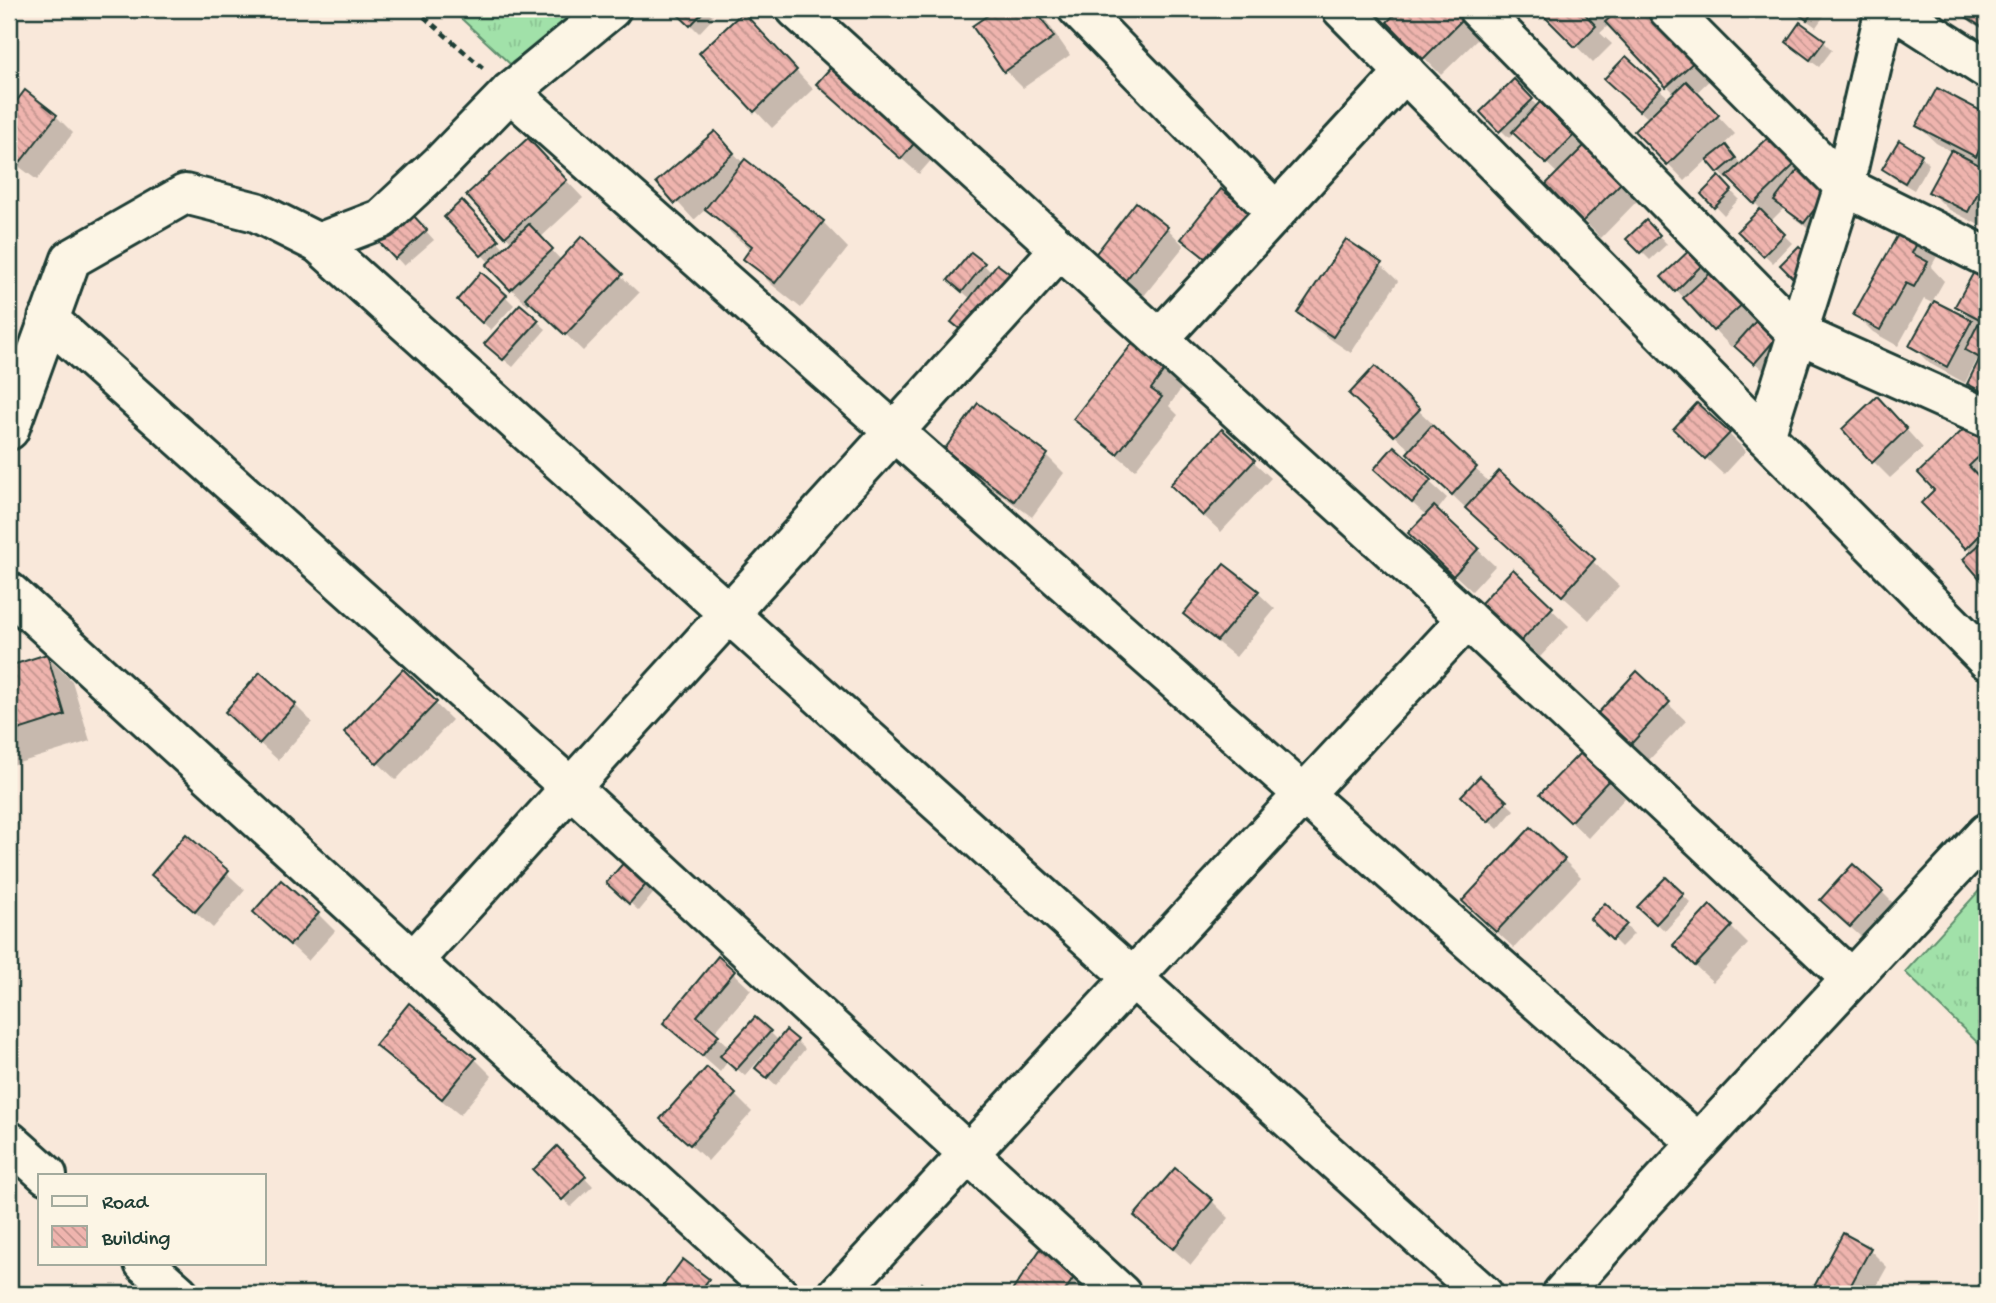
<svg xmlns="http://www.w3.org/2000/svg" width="1996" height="1303" font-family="'Gochi Hand',sans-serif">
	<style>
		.grass { fill: url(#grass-tufts); stroke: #608f6e; stroke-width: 2 }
		.shadow { fill: #0003 }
		.building { fill: url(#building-back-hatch); stroke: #1f3d34; stroke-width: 2 }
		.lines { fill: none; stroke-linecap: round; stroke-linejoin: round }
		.minor-casing { stroke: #1f3d34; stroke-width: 44 }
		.path { stroke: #1f3d34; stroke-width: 4.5; stroke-dasharray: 7 5; stroke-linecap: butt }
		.minor { stroke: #fcf5e5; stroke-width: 38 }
	</style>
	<defs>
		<pattern id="grass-tufts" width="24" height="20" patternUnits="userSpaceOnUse" patternTransform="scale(1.75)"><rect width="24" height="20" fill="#a1e1a9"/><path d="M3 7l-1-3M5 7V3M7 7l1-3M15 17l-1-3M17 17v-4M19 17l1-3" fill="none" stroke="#8ac292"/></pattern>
		<pattern id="building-back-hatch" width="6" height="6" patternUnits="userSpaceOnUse" patternTransform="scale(1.75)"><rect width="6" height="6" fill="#efb4ae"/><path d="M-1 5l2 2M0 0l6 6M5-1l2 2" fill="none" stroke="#c1948e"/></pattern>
	</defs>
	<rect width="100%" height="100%" fill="#f9e8da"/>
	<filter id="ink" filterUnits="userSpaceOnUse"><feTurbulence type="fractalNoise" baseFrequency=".0143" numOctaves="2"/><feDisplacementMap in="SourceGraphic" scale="14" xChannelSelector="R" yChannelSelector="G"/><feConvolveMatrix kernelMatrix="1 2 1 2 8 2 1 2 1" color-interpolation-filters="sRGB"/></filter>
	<g filter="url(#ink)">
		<g class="grass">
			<polygon points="451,9 587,9 510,64"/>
			<polygon points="1987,882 1987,1052 1905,972"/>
		</g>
		<g class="shadow">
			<polygon points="675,9 706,9 714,17 699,33"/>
			<polygon points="1000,9 1038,9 1070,55 1023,88 1006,71 975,26"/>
			<polygon points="1402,9 1450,9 1479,38 1441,75 1389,22"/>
			<polygon points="1540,9 1647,9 1712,78 1696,93 1735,134 1715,153 1717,155 1734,156 1742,165 1771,137 1828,191 1822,239 1794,218 1784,208 1770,222 1792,243 1773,263 1740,231 1761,209 1730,178 1727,180 1708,159 1685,181 1636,131 1649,119 1623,96 1659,89 1670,99 1675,94 1610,24 1600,33 1612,44 1593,63"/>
			<polygon points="1762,9 1778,9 1780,11 1775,18"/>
			<polygon points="1791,9 1829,9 1816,27"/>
			<polygon points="1966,9 1987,9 1987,32 1971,22 1963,14"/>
			<polygon points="760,32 813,89 772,128 755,110"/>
			<polygon points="1824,42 1832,50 1819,67 1796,50"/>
			<polygon points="833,67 933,158 919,174 836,101"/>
			<polygon points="1514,82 1538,107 1573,136 1638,200 1601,238 1548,184 1558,174 1515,133 1509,138 1483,112"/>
			<polygon points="1937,90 1987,116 1987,225 1985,228 1948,209 1930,191 1952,152 1936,143 1918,126"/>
			<polygon points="25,92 56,116 73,133 37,180 9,159 9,114"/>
			<polygon points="715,133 744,164 823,222 848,248 801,308 771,284 746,258 752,250 733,235 707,208 694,220 659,182"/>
			<polygon points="1921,156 1929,164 1914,190 1892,177 1884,168"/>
			<polygon points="545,158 583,198 540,238 562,261 621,276 639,293 583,351 532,302 528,306 488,265 490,263 446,217 462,203 505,249 512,242 469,195"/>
			<polygon points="1719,179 1739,199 1724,215 1704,194"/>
			<polygon points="1137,205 1167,228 1184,246 1143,297 1114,273"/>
			<polygon points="418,222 434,240 404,266 381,241"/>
			<polygon points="1646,222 1667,244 1650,260 1629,239"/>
			<polygon points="1907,222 1941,249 1931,267 1944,281 1932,302 1974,323 1957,305 1976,272 1987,278 1987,401 1969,383 1980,363 1977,360 1965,383 1929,363 1912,346 1934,304 1924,299 1898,346 1873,332 1855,314"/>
			<polygon points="1276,238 1238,286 1201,256 1183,239"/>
			<polygon points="1694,249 1790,339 1763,370 1734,344 1731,347 1664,277"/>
			<polygon points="983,264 992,273 971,299 958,288"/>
			<polygon points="1380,264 1398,281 1351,353 1317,330 1299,313"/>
			<polygon points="506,297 514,305 491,330 467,308"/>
			<polygon points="537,321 546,329 513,367 495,352"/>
			<polygon points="1133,347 1164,372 1181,389 1169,406 1178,415 1135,470 1093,436 1075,419"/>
			<polygon points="978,405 1047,456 1064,473 1032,517 963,467 946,450"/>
			<polygon points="1418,410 1436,427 1434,429 1490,483 1499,474 1619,586 1589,620 1493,534 1426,470 1411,451 1369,411"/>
			<polygon points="1894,416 1923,448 1890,478 1873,461"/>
			<polygon points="1969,426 1987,445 1987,584 1966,559 1972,553 1924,503 1937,490"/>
			<polygon points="1222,432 1271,478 1221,532 1189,502"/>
			<polygon points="1729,434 1746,451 1724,475 1693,446"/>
			<polygon points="1394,449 1447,498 1437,511 1495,566 1472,591 1428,550 1427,516 1393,486"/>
			<polygon points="1513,572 1569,626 1540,657 1501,620"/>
			<polygon points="1257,592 1275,609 1236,657 1203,631 1185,614"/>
			<polygon points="46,656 72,681 90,741 9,766 9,660 15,666"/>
			<polygon points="403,672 452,720 396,780 346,732"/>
			<polygon points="1637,674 1686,721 1648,761 1616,731"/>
			<polygon points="295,705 312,722 278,760 244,729"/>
			<polygon points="1480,778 1514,810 1498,829 1463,796"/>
			<polygon points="1608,781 1625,798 1588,838 1560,811"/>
			<polygon points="186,836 245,890 213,928 154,875"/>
			<polygon points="1564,860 1581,877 1514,948 1482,918"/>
			<polygon points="626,862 656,890 639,911 617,891"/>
			<polygon points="1666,879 1691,903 1665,931 1648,915"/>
			<polygon points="1882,892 1899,909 1868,943 1840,918"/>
			<polygon points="1605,906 1634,934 1621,947 1593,919"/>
			<polygon points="255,912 318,914 335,931 308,961"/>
			<polygon points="1731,927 1748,944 1713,982 1692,963"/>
			<polygon points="718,959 751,990 714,1033 730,1048 770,1032 779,1041 797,1041 805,1049 776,1085 766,1076 771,1052 768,1050 745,1076 728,1061 720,1072 665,1023"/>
			<polygon points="377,1044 475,1059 492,1076 460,1115 394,1062"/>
			<polygon points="735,1095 752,1112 708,1161 662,1119"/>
			<polygon points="557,1148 593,1186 571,1207 535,1170"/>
			<polygon points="1212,1201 1229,1218 1191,1265 1154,1233 1137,1216"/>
			<polygon points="1844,1236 1870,1250 1887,1267 1872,1294 1812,1294"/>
			<polygon points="1044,1246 1097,1287 1092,1294 1012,1294"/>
			<polygon points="683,1262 716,1289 712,1294 667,1294 663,1290"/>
		</g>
		<g class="building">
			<polygon points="672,9 706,9 690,26"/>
			<polygon points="997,9 1035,9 1054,37 1004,72 972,26"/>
			<polygon points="1400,9 1452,9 1463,19 1423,59 1387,22"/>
			<polygon points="1537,9 1590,9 1585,14 1596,26 1575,47"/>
			<polygon points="1620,9 1648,9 1696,60 1666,87 1605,22"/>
			<polygon points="1791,9 1815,9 1807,20"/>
			<polygon points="1964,9 1987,9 1987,30 1961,14"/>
			<polygon points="743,12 797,70 754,112 699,53"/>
			<polygon points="1800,22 1825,40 1810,60 1786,42"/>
			<polygon points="1626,56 1661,88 1639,111 1604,79"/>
			<polygon points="833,65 917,140 901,159 816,84"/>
			<polygon points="1514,79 1533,99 1499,132 1480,112"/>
			<polygon points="1686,81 1719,115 1667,165 1634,131"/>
			<polygon points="1937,88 1987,114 1987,134 1976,157 1916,126"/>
			<polygon points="25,90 57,115 18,165 9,157 9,111"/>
			<polygon points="1540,102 1574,135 1546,164 1512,132"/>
			<polygon points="715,131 734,153 675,204 656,182"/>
			<polygon points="1771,135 1797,162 1754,204 1727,177"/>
			<polygon points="528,138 567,180 505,237 466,195"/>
			<polygon points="1899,140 1922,154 1905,183 1882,169"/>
			<polygon points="1585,145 1622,182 1582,222 1546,184"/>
			<polygon points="1726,145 1736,158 1718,173 1707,160"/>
			<polygon points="1951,150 1987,169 1987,175 1968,212 1928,192"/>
			<polygon points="745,159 824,221 775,283 743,259 752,246 705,209"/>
			<polygon points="1799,168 1829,190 1804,223 1774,201"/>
			<polygon points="1719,176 1732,190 1714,208 1701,194"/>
			<polygon points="1221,189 1260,220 1220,270 1181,239"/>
			<polygon points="462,200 499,240 481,256 444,217"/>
			<polygon points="1136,202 1168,227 1125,281 1094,256"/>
			<polygon points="1760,209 1785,234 1763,256 1737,231"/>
			<polygon points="410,212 427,230 395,259 378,241"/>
			<polygon points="1646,220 1660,235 1640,253 1626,239"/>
			<polygon points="1906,220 1924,230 1912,253 1928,262 1914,287 1906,283 1880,330 1853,315"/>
			<polygon points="529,224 553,249 510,290 486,265"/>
			<polygon points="582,236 623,274 565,335 525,298"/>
			<polygon points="1346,239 1382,263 1333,337 1297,313"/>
			<polygon points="1694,246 1707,260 1675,292 1661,277"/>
			<polygon points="1799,246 1815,262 1796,281 1780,265"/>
			<polygon points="971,252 985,263 962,292 948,280"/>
			<polygon points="997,264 1013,276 966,334 951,322"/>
			<polygon points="1716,268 1746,301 1713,331 1683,298"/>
			<polygon points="1975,270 1987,276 1987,323 1955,306"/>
			<polygon points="481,272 507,295 482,323 457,300"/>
			<polygon points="1934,301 1972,320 1947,367 1909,346"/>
			<polygon points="520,304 539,320 503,360 484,344"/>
			<polygon points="1764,312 1784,329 1754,364 1734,346"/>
			<polygon points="1978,324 1987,329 1987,394 1967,384 1980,358 1965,350"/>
			<polygon points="1132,344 1165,370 1151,389 1162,397 1117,454 1073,419"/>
			<polygon points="1375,366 1420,409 1394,436 1349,394"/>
			<polygon points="1877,396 1907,429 1872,463 1842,429"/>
			<polygon points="978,403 1048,454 1014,501 944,450"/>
			<polygon points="1697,403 1730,433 1705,459 1673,429"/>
			<polygon points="1969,424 1987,443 1987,449 1969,466 1983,481 1987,477 1987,528 1966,549 1921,503 1934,490 1918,473"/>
			<polygon points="1432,425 1477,467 1452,495 1407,453"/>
			<polygon points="1222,429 1255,460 1203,516 1170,485"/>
			<polygon points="1394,446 1431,480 1412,503 1374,469"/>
			<polygon points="1499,471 1595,559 1562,596 1465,508"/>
			<polygon points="1434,506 1479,548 1453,576 1408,533"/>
			<polygon points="1987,538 1987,587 1963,559"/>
			<polygon points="1224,564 1259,591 1217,641 1183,614"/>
			<polygon points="1513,569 1553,607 1521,641 1481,603"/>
			<polygon points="47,654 65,715 9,733 9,666"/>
			<polygon points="403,669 437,702 377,764 344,732"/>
			<polygon points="1637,671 1670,702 1630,745 1597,714"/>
			<polygon points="260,672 296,704 259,744 225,712"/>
			<polygon points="1580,753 1609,780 1570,822 1540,794"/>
			<polygon points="1480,776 1507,801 1488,822 1461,796"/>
			<polygon points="1531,827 1565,859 1496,932 1462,901"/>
			<polygon points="186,834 229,871 195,912 151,875"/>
			<polygon points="626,860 649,881 629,904 606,883"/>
			<polygon points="1853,864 1883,891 1850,927 1820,900"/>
			<polygon points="1666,877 1684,894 1656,924 1637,907"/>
			<polygon points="281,880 319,913 290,945 253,912"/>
			<polygon points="1605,903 1627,924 1612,940 1590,919"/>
			<polygon points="1710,905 1732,926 1695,966 1673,945"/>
			<polygon points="718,956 735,971 697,1016 719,1035 702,1056 663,1023"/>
			<polygon points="409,1003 476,1058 442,1099 375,1045"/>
			<polygon points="755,1017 771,1031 736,1070 720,1056"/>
			<polygon points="786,1030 798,1040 767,1078 755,1068"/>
			<polygon points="707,1067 736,1094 690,1145 660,1119"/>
			<polygon points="557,1146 586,1176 562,1200 533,1170"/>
			<polygon points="1175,1168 1213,1200 1173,1249 1134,1216"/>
			<polygon points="1843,1233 1871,1248 1846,1294 1810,1294"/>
			<polygon points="1044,1244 1080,1268 1063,1294 1010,1294"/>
			<polygon points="683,1259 709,1279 698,1294 666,1294 660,1290"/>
			<polygon points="922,1283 935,1294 912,1294"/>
		</g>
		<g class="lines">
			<defs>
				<g id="minor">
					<polyline points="796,9 1467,619 1850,978"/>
					<polyline points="1078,9 1276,212"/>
					<polyline points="1342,9 1987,660"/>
					<polyline points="1478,9 1797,333 1987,418"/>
					<polyline points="1668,9 1844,186 1987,257"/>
					<polyline points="1893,9 1987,69"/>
					<polyline points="510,92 1698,1143"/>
					<polyline points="318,243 1483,1294"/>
					<polyline points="48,319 571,788 1121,1294"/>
					<polyline points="1159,339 1405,72"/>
					<polyline points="9,430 71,259 185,194 256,212 318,243 381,219 440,164 510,92 611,9"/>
					<polyline points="1765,436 1844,186 1885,9"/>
					<polyline points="9,592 778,1294"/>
					<polyline points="413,961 1060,249"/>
					<polyline points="9,1141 47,1175"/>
					<polyline points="144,1263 179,1294"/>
					<polyline points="838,1294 1467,619"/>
					<polyline points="1562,1294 1637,1209 1987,833"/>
				</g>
			</defs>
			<use href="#minor" class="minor-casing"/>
			<polyline class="path" points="415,9 483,68"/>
			<use href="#minor" class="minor"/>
		</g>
	</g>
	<rect width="1996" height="1303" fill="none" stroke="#fcf5e5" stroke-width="35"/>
	<rect x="18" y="18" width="1961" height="1268" fill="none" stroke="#1f3d34" stroke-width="2.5" filter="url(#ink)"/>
	<rect x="38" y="1174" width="228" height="91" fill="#fcf5e5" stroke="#a4ab9e" stroke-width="2"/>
	<rect x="52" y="1196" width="35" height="10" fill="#fcf5e5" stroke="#a4ab9e" stroke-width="2"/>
	<text x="102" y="1208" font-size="21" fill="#1f3d34">Road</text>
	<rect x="52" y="1226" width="35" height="21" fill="url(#building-back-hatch)" stroke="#a4ab9e" stroke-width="2"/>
	<text x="102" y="1244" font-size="21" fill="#1f3d34">Building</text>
</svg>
